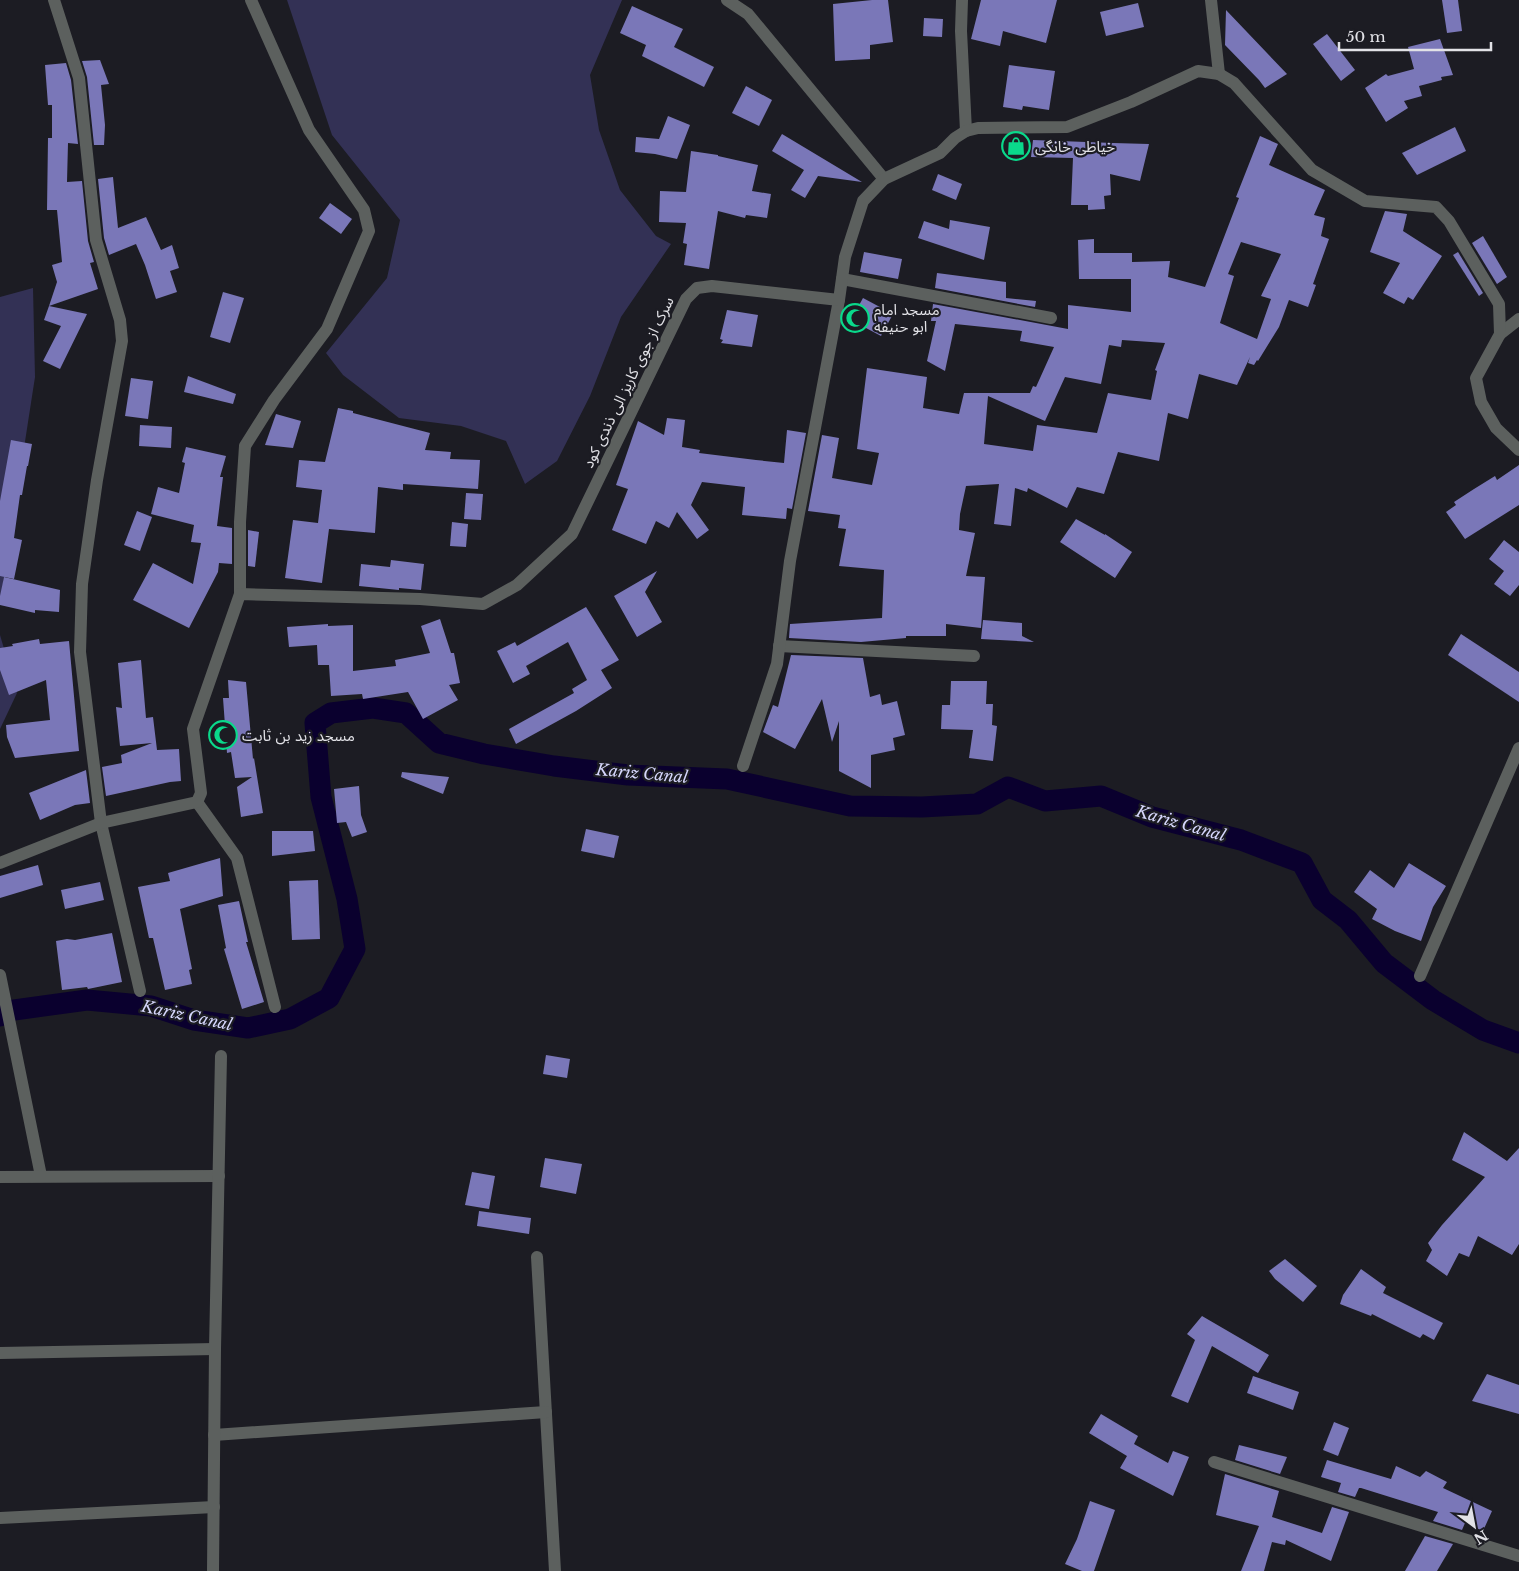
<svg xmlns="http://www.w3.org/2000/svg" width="1519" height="1571" font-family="'Libre Baskerville','Noto Sans Arabic',serif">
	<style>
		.green { fill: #333155 }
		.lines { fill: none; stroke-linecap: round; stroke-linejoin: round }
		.canal { stroke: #0a002e; stroke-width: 21 }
		.building { fill: #7a77b8; fill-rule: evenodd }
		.minor { stroke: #5c605e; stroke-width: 12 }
		.tertiary { stroke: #5c605e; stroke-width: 12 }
		.labels { text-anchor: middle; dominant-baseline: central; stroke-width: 4.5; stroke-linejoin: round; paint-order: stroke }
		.poi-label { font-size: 15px; fill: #e2e2e7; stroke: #1c1c23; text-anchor: start }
		.street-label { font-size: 15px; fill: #e2e2e7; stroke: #1c1c23 }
		.water-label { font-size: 16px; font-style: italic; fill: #d6d7fc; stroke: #1c1c23 }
	</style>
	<rect width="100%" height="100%" fill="#1c1c23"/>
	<g class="green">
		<polygon points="287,0 622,0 590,75 599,130 620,190 656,236 671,244 621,317 590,396 557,461 525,484 506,441 461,426 399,418 343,375 326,353 387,278 400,220 332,135"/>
		<polygon points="33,288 35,377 0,603 0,297"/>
		<polygon points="0,635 17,693 0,729"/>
	</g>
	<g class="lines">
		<polyline class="canal" points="0,1016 7,1011 87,1000 151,1006 194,1020 248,1028 290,1019 329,998 355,949 347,899 321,797 315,723 331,713 373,708 406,713 439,743 484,754 554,766 628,775 727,779 850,806 922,807 977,804 1008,787 1045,801 1101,796 1152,817 1241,840 1302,863 1322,900 1348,920 1384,963 1433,1000 1483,1030 1519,1043"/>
	</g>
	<g class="building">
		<polygon points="872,0 888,0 893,42 870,45 870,59 835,61 833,4"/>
		<polygon points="981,0 1057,0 1046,43 1003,31 1000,46 971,39"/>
		<polygon points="1442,0 1458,0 1462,31 1447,33"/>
		<polygon points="1138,3 1144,27 1106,36 1100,12"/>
		<polygon points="632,6 683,29 674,47 714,67 704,87 642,56 646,45 620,33"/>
		<polygon points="1226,10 1287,74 1265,88 1259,80 1225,45"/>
		<polygon points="924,18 943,19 942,37 923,36"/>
		<polygon points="1327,34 1355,70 1341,81 1313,44"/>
		<polygon points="1440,39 1453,75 1441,77 1442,80 1419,86 1422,96 1404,101 1408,108 1386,122 1365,88 1386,74 1388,76 1414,69 1408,47"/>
		<polygon points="100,60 109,84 101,85 105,125 104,145 94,145 87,77 82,61"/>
		<polygon points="66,63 71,80 78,144 68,143 67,182 82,181 88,241 94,262 90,263 98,289 49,306 57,282 52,265 62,262 57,210 47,210 48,138 52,138 52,105 48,105 45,65"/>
		<polygon points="1009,65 1055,71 1049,110 1023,106 1022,110 1003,107"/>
		<polygon points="746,86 772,100 759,126 732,113"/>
		<polygon points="668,116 690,125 677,159 655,154 635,152 636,137 659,139"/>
		<polygon points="1455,127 1466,151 1417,175 1402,153"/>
		<polygon points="782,134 862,182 818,176 805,198 791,190 804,170 772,151"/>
		<path d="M1260 136 1278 144 1269 165 1325 190 1314 215 1325 218 1321 236 1329 239 1313 284 1316 285 1308 307 1289 300 1279 327 1258 361 1257 360 1254 365 1248 363 1250 357 1237 385 1199 374 1188 419 1168 413 1159 461 1118 452 1104 494 1077 487 1067 508 1028 488 1027 492 1015 488 1011 526 994 524 999 484 966 486 960 514 959 530 975 533 966 576 985 577 981 628 946 624V636H906V638L861 642 789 638 790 624 882 618 884 570 839 566 846 529 838 528 840 515 808 511 822 435 839 438 832 478 872 485 879 453 857 449 867 368 927 377 923 408 959 414 964 393H1030L1033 386 1036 387 1054 347 1020 341 1022 331 955 324 945 371 927 361 936 321H931L933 304 1068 329V305L1131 312V279H1079L1078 240 1094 239V253H1132V262L1170 261 1168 277 1205 287 1239 198 1236 197ZM1241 242 1281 254 1261 296 1271 299 1257 339 1220 323 1234 276 1228 274ZM1122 340 1165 343 1155 370 1157 371 1151 400 1108 393 1097 433 1037 425 1033 451 984 444 988 396 1045 421 1065 377 1101 384 1109 345 1121 347Z"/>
		<polygon points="1033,140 1113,143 1149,144 1140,181 1110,174 1111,195 1104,196 1105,209 1088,210 1088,205 1071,205 1073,158 1031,157"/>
		<polygon points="691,151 718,155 718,156 758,165 752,191 771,194 767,218 746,215 745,218 718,211 709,269 684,265 687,244 683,243 686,223 659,222 660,191 686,192"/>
		<polygon points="938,174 962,184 956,200 932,190"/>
		<polygon points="113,177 118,228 146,217 161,250 172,245 179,268 170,271 177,292 156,299 145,265 136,244 109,255 104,238 98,179"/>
		<polygon points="330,203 352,219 341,234 319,218"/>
		<polygon points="1385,211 1407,214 1403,231 1442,256 1413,300 1408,297 1404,304 1383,293 1400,263 1370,252"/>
		<polygon points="950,220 990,227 984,260 918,238 924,221 949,229"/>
		<polygon points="1483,236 1507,277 1497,284 1472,243"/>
		<polygon points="864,252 902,259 898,279 860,272"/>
		<polygon points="1458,252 1483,293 1479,296 1453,255"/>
		<polygon points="937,273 1006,282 1006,298 1036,301 1035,307 935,288"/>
		<polygon points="223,292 244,298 230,343 210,337"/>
		<polygon points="863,298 893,314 881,336 851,320"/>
		<polygon points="49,306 87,314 60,369 43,361 61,326 44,320"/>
		<polygon points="727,310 758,315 752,347 721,343 723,340 720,339"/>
		<polygon points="188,376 236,394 233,404 184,392"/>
		<polygon points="131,378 153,381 148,419 125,416"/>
		<polygon points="338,408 353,411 353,413 430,433 425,450 451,452 450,459 480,460 478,489 403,484 403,490 378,487 375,533 329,529 322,583 285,578 293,520 318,523 322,490 296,487 299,460 325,462"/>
		<polygon points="276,414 301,421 293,448 265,445"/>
		<polygon points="667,418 685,420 682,447 700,450 699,453 756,460 784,463 787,430 806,433 792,509 787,508 786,519 742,515 745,487 702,482 691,505 709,530 697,539 677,512 669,528 656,521 646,544 612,530 628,489 616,485 638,421 664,435"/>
		<polygon points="140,425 172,427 171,448 139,446"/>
		<polygon points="11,440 32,444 28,466 27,466 22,495 20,495 14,538 22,540 14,579 0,576 0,501"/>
		<polygon points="186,447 226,456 220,477 223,477 217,526 232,528 232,564 219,563 218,572 189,628 133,600 153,563 193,584 201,543 191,542 194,525 151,514 158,487 179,493 185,463 182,462"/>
		<polygon points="1519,465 1519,505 1465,539 1446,512 1456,505 1454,502 1474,489 1495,476 1497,480"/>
		<polygon points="466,493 483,494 481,520 464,519"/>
		<polygon points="137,511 152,517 140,551 124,545"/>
		<polygon points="1076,519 1105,535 1105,534 1132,552 1115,578 1060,542"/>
		<polygon points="452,522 468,524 466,547 450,546"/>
		<polygon points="248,530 259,532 255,567 248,566"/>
		<polygon points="1504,540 1519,552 1519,585 1510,596 1494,584 1504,571 1489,559"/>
		<polygon points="391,560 424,564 421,590 399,588 399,590 359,586 361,564 390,567"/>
		<polygon points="657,571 645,592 662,622 637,637 614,596"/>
		<polygon points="4,577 60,590 59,612 35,610 35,613 0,605 0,596"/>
		<polygon points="586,607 619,660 601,670 612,688 576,711 516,744 509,729 574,693 572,689 587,680 568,642 526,666 530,674 513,683 497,651 515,642 517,646"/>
		<polygon points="440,619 451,653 454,653 460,683 449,685 458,700 423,719 408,692 363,699 362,694 331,696 329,665 318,665 317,645 289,647 287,627 328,624 328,626 353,625 353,671 396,666 395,660 430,653 421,626"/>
		<polygon points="983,620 1022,623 1022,636 1034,642 981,639"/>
		<polygon points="1461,634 1519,672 1519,702 1448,655"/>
		<polygon points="39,639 40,644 69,641 79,751 15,758 7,737 6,725 50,720 46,680 9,695 0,670 0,648 13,646 12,644"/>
		<polygon points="791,655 863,658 870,697 880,694 882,705 897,701 905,735 893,738 895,750 871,755 871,788 839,771 839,721 832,742 822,699 795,749 763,732 773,705 778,707"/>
		<polygon points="141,660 146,718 153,717 157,750 179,749 181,781 170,782 106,796 102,767 122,763 121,755 152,743 120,746 116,707 122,708 118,663"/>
		<polygon points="228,680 246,682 253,759 254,758 263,813 241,817 237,787 252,777 235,778 231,752 227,753 223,698 229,698"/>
		<polygon points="951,681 987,681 986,704 993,704 992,725 997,726 993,761 969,758 973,730 941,729 942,705 950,705"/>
		<polygon points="86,770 90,803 75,805 40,820 29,793"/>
		<polygon points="402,772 449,777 443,794 401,777"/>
		<polygon points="359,786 361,815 367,832 352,837 346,822 337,823 334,789"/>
		<polygon points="586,829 619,836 614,858 581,851"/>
		<polygon points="272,831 313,831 315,851 272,856"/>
		<polygon points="220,858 223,896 180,909 192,969 189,970 192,984 165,990 153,938 149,938 138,887 170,881 168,873"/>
		<polygon points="1409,863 1446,886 1433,907 1421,941 1395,931 1372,919 1377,909 1354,892 1370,870 1394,888"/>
		<polygon points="38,865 43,885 0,898 0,876"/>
		<polygon points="318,880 320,939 292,940 289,881"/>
		<polygon points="100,882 104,900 65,909 61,890"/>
		<polygon points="239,901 248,942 246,942 264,1002 242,1009 224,949 226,948 218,905"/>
		<polygon points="112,933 122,982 88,989 87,987 62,990 56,941 67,939 75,940"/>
		<polygon points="546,1055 570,1059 567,1078 543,1074"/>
		<polygon points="1464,1132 1507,1161 1519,1148 1519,1244 1512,1255 1478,1236 1469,1257 1459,1253 1447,1276 1426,1261 1432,1250 1428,1243 1442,1225 1485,1177 1452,1160"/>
		<polygon points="545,1158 582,1164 576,1194 540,1187"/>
		<polygon points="472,1172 495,1176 489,1209 465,1205"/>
		<polygon points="479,1211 531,1218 529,1234 477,1226"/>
		<polygon points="1285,1259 1317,1286 1303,1302 1275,1279 1269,1271"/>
		<polygon points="1361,1269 1386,1287 1383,1293 1443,1323 1434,1340 1423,1334 1420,1338 1372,1314 1371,1316 1340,1304 1343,1295"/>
		<polygon points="1202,1316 1269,1355 1258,1373 1212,1346 1188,1403 1171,1396 1195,1340 1187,1334"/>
		<polygon points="1487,1374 1519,1385 1519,1414 1472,1401"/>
		<polygon points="1253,1376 1299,1392 1293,1410 1247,1393"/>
		<polygon points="1101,1414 1138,1436 1134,1444 1168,1463 1173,1451 1189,1457 1173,1496 1120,1468 1127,1456 1089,1433"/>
		<polygon points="1334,1422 1349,1428 1338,1456 1323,1450"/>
		<polygon points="1239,1445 1287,1457 1280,1474 1235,1460"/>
		<polygon points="1327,1460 1391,1479 1396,1466 1420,1477 1426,1471 1447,1482 1443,1488 1492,1511 1483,1531 1465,1523 1462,1530 1433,1521 1438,1512 1361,1488 1359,1488 1355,1497 1338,1492 1341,1483 1321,1477"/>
		<polygon points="1225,1474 1279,1491 1272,1517 1322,1533 1332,1507 1349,1512 1331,1561 1286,1540 1285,1545 1272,1542 1264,1571 1241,1571 1259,1526 1216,1515"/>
		<polygon points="1090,1501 1115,1510 1094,1571 1082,1571 1065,1564 1077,1539"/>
		<polygon points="1425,1536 1453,1544 1437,1571 1405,1571"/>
	</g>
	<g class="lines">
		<g class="minor">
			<polyline points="54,0 79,78 96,240 120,320 122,341 97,480 82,584 80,652 101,823 140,991"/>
			<polyline points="727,0 748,14 884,179"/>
			<polyline points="962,0 961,31 966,131"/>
			<polyline points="1211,0 1219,74"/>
			<polyline points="842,279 1051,318"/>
			<polyline points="1500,334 1519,319"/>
			<polyline points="240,594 240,522 245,446 274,400 327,329 369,231 364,210 309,130 251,0"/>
			<polyline points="779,646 974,656"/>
			<polyline points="743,766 777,664 790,561 839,300"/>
			<polyline points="197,802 237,858 275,1007"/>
			<polyline points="0,975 41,1176"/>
			<polyline points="1420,976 1519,748"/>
			<polyline points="0,1177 219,1176"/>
			<polyline points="537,1257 555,1571"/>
			<polyline points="0,1353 215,1349"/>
			<polyline points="214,1435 546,1412"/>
			<polyline points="1214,1462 1519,1556"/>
			<polyline points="0,1518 214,1507"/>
			<polyline points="213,1571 215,1349 221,1056"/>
		</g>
		<polyline class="tertiary" points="0,863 101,823 197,802 201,793 193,729 240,594 420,599 483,604 517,585 572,534 686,299 697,288 712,286 839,300 845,257 863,201 884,179 940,153 955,138 966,131 978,128 1067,127 1131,102 1198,71 1219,74 1234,83 1312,170 1365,201 1436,207 1449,221 1499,304 1500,334 1476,378 1481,402 1496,428 1519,450"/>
	</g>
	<defs>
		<symbol id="shop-ring" viewBox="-11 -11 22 22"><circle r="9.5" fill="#1c1c23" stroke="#0ad98b" stroke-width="1.5"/><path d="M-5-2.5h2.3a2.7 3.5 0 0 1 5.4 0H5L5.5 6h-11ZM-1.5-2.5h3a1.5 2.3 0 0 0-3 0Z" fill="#0ad98b"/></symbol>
		<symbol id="mosque-ring" viewBox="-11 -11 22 22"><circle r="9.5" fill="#1c1c23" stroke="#0ad98b" stroke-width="1.5"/><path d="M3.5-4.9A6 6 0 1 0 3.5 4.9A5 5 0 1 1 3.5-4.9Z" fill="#0ad98b"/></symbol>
	</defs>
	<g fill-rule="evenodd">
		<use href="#shop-ring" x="1000" y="130" width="32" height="32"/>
		<use href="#mosque-ring" x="839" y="302" width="32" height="32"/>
		<use href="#mosque-ring" x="207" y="719" width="32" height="32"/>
	</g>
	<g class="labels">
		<g class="poi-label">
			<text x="1035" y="146">خیاطی خانگی</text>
			<text x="874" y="309">مسجد امام<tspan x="874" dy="17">ابو حنیفه</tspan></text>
			<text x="242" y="735">مسجد زید بن ثابت</text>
		</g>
		<g class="street-label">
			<text transform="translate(628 382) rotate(-64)">سرک از جوی کاریز الی ذندی کود</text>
		</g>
		<g class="water-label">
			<text transform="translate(642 773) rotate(5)">Kariz Canal</text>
			<text transform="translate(1181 823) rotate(16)">Kariz Canal</text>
			<text transform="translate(187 1015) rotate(12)">Kariz Canal</text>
		</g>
	</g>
	<g transform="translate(1474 1526) rotate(148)" stroke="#1c1c23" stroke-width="4" paint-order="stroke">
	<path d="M0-4L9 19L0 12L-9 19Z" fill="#e2e2e7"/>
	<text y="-8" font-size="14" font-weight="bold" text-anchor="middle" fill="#e2e2e7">N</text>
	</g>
	<path d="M1339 42v8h152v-8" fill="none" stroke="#e2e2e7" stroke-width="2.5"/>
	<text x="1346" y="42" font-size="15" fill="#e2e2e7" stroke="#1c1c23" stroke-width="4" paint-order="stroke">50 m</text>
</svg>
